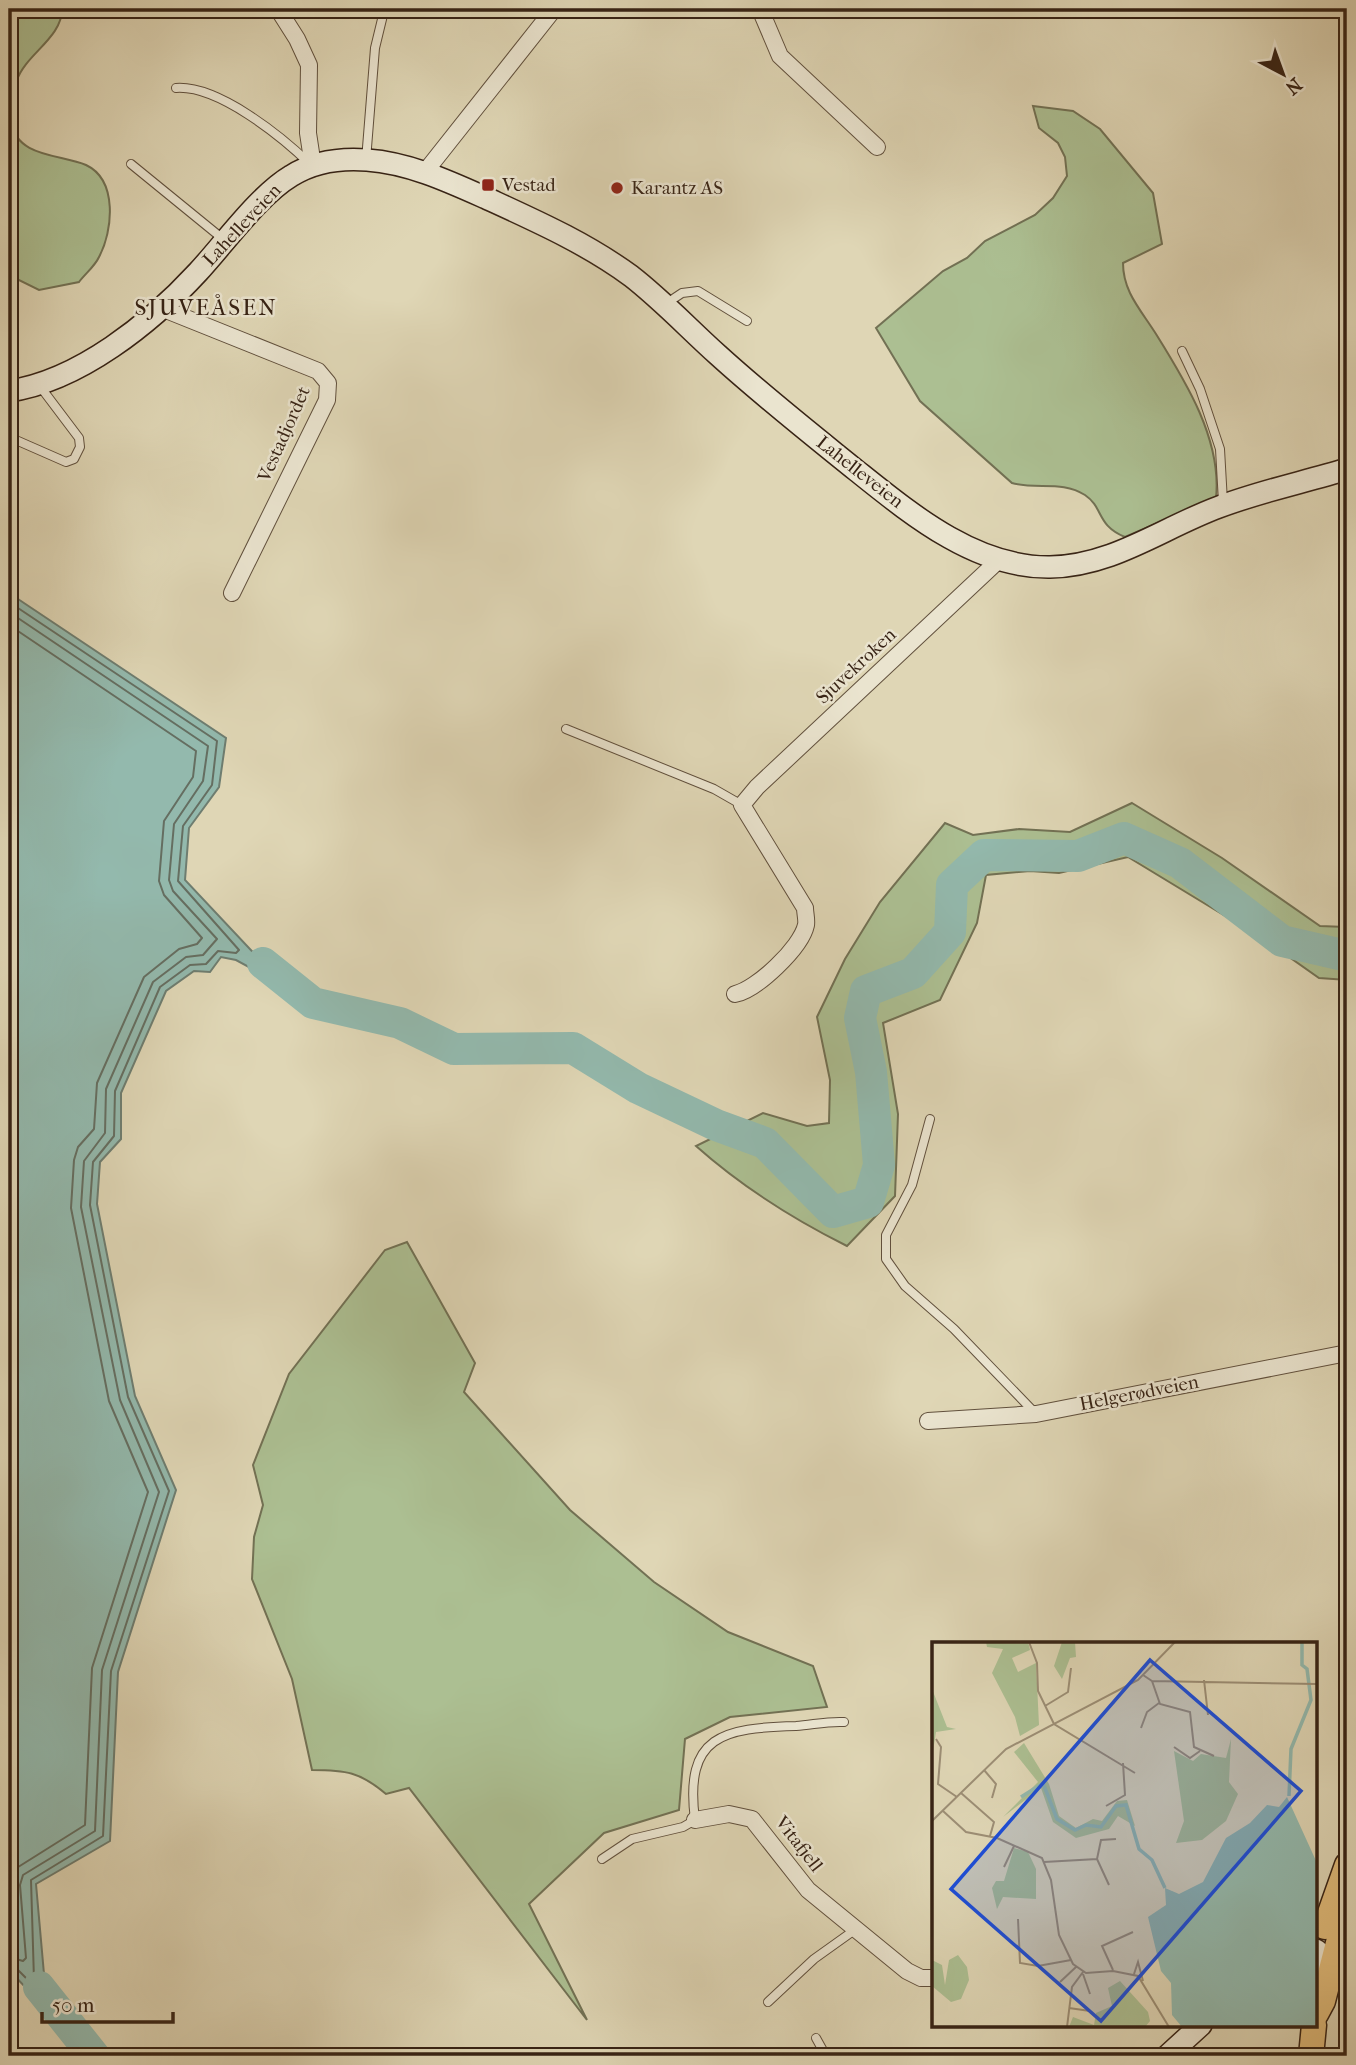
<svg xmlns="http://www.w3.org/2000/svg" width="1356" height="2065" font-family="'IM FELL French Canon',serif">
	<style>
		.green { fill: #acbf92; stroke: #727154; stroke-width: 2 }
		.water { fill: #93b9ad; stroke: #6e7d70; stroke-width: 2 }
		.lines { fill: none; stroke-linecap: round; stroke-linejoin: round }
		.shore { stroke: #656e61; stroke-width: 2 }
		.river { stroke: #93b9ad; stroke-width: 32 }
		.lane-casing { stroke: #61503d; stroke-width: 10 }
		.street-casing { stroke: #61503d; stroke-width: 18 }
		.secondary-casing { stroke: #372315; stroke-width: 24 }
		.primary-casing { stroke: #372315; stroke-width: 27 }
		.lane { stroke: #eae4cf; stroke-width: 8 }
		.street { stroke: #eae4cf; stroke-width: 16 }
		.secondary { stroke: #eae4cf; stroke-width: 21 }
		.primary { stroke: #e0bb7a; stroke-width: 24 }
		.poi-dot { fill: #8f2418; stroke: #eae4cf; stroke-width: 2.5 }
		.labels { text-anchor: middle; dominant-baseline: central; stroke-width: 5; stroke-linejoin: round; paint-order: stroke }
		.poi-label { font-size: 19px; fill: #372315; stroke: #eae4cf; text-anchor: start }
		.street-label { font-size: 19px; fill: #372315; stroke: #eae4cf }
		.quarter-label { font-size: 23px; letter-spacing: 2px; fill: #372315; stroke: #eae4cf }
		.inset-river { fill: none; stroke: #93b9ad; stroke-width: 3.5 }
		.inset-road { fill: none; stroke: #9c8e75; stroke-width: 2 }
		.view { fill: #1d4ed8; fill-opacity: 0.15; stroke: #1d4ed8; stroke-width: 3.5 }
		.inset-edge { fill: none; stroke: #372315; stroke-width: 3.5 }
	</style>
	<rect width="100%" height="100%" fill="#dfd6b5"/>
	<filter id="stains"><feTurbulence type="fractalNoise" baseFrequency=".00286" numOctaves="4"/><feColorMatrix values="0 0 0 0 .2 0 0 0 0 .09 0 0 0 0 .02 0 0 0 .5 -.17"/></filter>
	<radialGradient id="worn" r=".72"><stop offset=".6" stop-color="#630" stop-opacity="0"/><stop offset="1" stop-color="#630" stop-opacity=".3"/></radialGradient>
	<g class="green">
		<path d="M9 9H62C62 38 26 54 17 80 14 86 15 94 14 101 13 107 10 116 11 122 17 158 61 154 86 165 118 180 113 231 99 257 95 266 85 274 79 282L39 290 17 279H9Z"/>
		<path d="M1033 106 1073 111 1100 129 1153 193 1162 244 1123 263C1123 292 1141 310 1156 334 1186 382 1222 440 1216 498L1125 537C1096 525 1104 508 1085 495 1062 480 1037 490 1012 483L920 401 876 328 943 271 967 258 985 241 1035 215 1053 198 1067 176 1065 157 1058 143 1039 128Z"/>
		<path d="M1132 803 1222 858 1320 926 1346 927 1347 922V980L1319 978 1268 942 1128 857 1059 873 1030 871 986 875 977 923 940 1000 883 1023 898 1114 895 1196 847 1246C793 1219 741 1186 696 1146L763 1113 807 1126 829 1123 830 1080 817 1017 845 959 880 902 945 823 973 835 1019 829 1070 832Z"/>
		<path d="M407 1242 475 1363 464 1392 570 1510 654 1582 728 1632 813 1666 827 1707 730 1717 685 1739 679 1810 604 1833 529 1904 587 2020 409 1788 386 1794C360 1772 346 1770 312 1770L292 1679 252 1579 254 1537 263 1505 253 1465 289 1374 385 1250Z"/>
	</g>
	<polygon class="water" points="9,593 226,738 219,787 189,828 185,880 263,963 258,972 236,960 221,957 210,972 194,971 166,991 121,1093 121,1139 100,1162 97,1204 135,1396 176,1490 118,1672 110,1841 36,1884 44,1974 39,1987 27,1989 9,1970"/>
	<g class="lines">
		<g class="shore">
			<polyline points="9,602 217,741 212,785 183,826 178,881 239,950 236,953 218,951 206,964 190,965 160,987 115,1091 114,1136 93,1162 90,1205 128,1397 169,1491 111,1671 103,1836 31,1880 34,1980 29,1981 16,1968 9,1966"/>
			<polyline points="9,612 208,746 203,781 174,824 169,880 173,891 217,939 203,955 186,957 153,982 106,1089 105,1133 84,1161 81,1207 120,1400 159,1492 102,1670 95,1831 23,1875 20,1885 26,1958 23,1961 9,1957"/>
			<polyline points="9,625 196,751 193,777 164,821 159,881 164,895 202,938 197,944 179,949 144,977 97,1083 94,1129 78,1147 74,1160 71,1208 109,1401 148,1492 92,1668 85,1825 15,1869 10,1886 14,1944 9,1947"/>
		</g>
		<g class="river">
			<polyline points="263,963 313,1003 400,1023 454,1049 573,1048 638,1088 716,1125 765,1143 833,1212 868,1202 879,1165 871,1072 860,1018 866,991 913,973 950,932 952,885 984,855 1078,856 1124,838 1180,863 1282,941 1347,956"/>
			<polyline points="39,1987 94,2056"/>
		</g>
		<defs>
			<g id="lane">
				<path d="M176 88C218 85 281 136 310 164"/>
				<polyline points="366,160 375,48 384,11"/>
				<polyline points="131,164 223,239"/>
				<polyline points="667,303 682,293 698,291 747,321"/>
				<polyline points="1182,351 1200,389 1220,449 1223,502"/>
				<polyline points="9,437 66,462 74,459 80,447 79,438 39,385"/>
				<polyline points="566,729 714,789 742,805"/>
				<polyline points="930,1119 912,1185 886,1235 886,1259 905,1286 954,1329 1036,1414"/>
				<path d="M602 1859 632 1839 683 1827 695 1820C684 1735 723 1728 796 1726 812 1725 827 1721 844 1722"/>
				<polyline points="768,2002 814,1959 856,1929"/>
				<polyline points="816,2038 826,2056"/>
			</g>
			<g id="street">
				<polyline points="278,9 297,39 309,65 308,133 313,166"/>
				<polyline points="760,9 780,56 877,147"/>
				<polyline points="425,172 554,9"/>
				<polyline points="161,308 318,371 328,383 327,400 232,593"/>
				<path d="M735 994C756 990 801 948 806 925 807 920 805 913 805 908L742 805 757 787 1000 559"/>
				<polyline points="928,1421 1036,1414 1347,1353"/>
				<polyline points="695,1820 729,1814 752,1819 808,1890 907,1971 921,1978 934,1978"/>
			</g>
			<g id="secondary">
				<path d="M9 391C79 381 151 323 198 272 224 244 259 195 291 176 313 162 341 158 367 160 409 163 448 181 486 198 536 221 586 243 631 276 662 300 689 329 718 355 763 396 810 433 857 471 912 515 976 568 1050 567 1113 566 1162 528 1219 507 1261 491 1305 482 1347 469"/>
				<polyline points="1316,1950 1332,1964 1316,1972"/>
				<polyline points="1167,2056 1201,2025"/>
			</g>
			<g id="primary">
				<polyline points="1325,1927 1347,1865"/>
				<polyline points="1316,2014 1323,2001 1347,1908"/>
				<polyline points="1311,2056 1314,2025"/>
			</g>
		</defs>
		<use href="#lane" class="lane-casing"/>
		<use href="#street" class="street-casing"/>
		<use href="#secondary" class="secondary-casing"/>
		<use href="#primary" class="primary-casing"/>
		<use href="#lane" class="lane"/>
		<use href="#street" class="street"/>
		<use href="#secondary" class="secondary"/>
		<use href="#primary" class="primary"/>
	</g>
	<g class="poi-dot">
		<rect x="481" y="178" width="14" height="14" rx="3.5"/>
		<circle cx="617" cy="188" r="7"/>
	</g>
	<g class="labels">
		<g class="poi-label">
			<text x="502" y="185">Vestad</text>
			<text x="631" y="188">Karantz AS</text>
		</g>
		<g class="street-label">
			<text transform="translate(242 225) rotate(-47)">Lahelleveien</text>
			<text transform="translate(284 434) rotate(-66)">Vestadjordet</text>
			<text transform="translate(860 472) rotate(38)">Lahelleveien</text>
			<text transform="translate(856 666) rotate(-43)">Sjuvekroken</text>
			<text transform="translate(1139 1393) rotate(-11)">Helgerødveien</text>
			<text transform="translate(799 1844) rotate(52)">Vitafjell</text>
		</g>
		<g class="quarter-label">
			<text x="206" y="307">SJUVEÅSEN</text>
		</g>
	</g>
	<g transform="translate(932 1642)">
		<rect width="385" height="385" fill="#dfd6b5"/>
		<path d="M54 0H96L98 8 80 16 86 30 104 21 107 83 88 94 83 75 60 31 71 7 55 5ZM130 0H143L144 15 138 16 130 37 122 24ZM0 47 15 85 24 87 4 90 0 115ZM299 97 297 140 306 152 294 179 270 198 244 201 252 179 242 109 261 119 269 112 294 116ZM92 101 117 142 127 174 144 186 161 177 170 179 185 159 195 158 203 184 186 174 177 187 144 196 121 180 109 146 71 175 106 140 82 110ZM82 206 96 210 104 227V257L71 255 65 267 60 246 64 239H72ZM26 313 35 325 37 338 29 357 19 360 0 344V318L10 323 13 343 17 318ZM188 339 216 370 218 379 213 385H137L141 375 162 383 164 371 180 364 176 346Z" fill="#acbf92"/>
		<path d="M355 155 385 221V385H250L240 373 239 341 229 329 216 275 234 263 233 246 247 252 271 240 294 196 318 181 335 163 347 165Z" fill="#93b9ad"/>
		<path class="inset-river" d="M357 154 359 107 379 58 375 27 370 23V0M89 155 111 141 125 177 143 188 154 183 169 185 184 164 194 163 207 207 220 218 233 246"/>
		<path class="inset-road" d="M97 0 105 21 106 49 122 82 203 131M211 33 220 39 385 42M272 38 276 73M220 39 228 62 258 70 262 105 282 114M113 64 136 50 139 26M209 86 215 70 227 61M4 97 9 105 6 142 25 155M242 105 258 116 268 109M52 128 64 142 60 156M29 151 62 180 58 194M174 164 193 153 191 121M11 169 34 190 65 196 110 216 119 238 127 293 141 322 154 331 181 329 206 334 237 385M0 179 74 107 206 38 243 0M165 217 177 243M112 220 165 217 169 198 184 197M72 225 82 204M86 277 88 321 106 324 139 318M181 328 170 304 201 290M151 332 158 352M202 332 206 320 211 339M128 340 144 325M137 366 158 369M135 385 140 345 151 330"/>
		<path class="view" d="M218 18 369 149 169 379 19 247Z"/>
		<rect width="385" height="385" class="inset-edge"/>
	</g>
	<rect width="1356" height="2065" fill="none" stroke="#dfd6b5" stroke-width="35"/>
	<rect x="10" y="10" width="1335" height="2044" fill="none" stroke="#372315" stroke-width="3.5"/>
	<rect x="18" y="18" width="1321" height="2030" fill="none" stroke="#372315" stroke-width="2"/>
	<g transform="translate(1283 74) rotate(139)" stroke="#eae4cf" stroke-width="5" paint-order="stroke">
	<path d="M0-5L12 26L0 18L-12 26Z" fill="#372315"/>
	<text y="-10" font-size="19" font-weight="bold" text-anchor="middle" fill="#372315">N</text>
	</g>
	<path d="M42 2012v10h131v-10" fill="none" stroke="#372315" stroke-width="3.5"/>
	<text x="52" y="2012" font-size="21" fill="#372315" stroke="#eae4cf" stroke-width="5" paint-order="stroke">50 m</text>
	<rect width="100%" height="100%" filter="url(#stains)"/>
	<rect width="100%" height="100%" fill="url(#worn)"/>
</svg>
